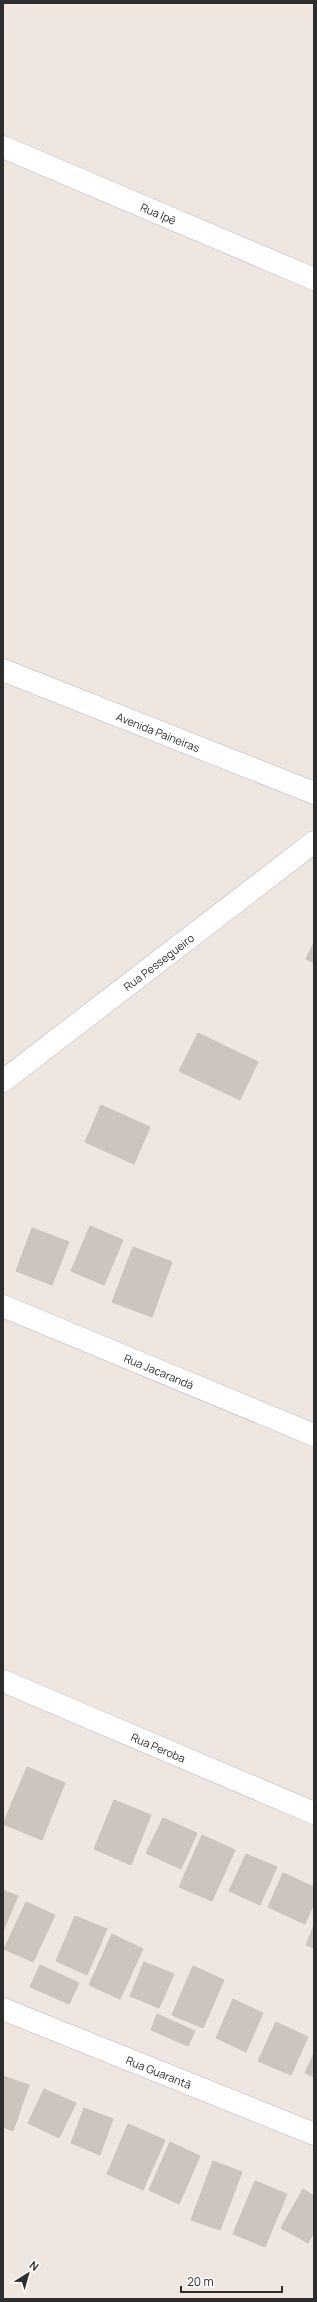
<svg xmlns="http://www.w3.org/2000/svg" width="317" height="2302" font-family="Manrope,sans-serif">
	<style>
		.building { fill: #cbc5bd; stroke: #cbc3b8 }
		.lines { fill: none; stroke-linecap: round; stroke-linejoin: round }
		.street-casing { stroke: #b3b6c1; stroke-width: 23 }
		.street { stroke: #fff; stroke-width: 22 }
		.labels { text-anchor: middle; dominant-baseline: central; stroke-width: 4; stroke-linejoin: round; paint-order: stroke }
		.street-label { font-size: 11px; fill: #2d2d2d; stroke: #fff }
	</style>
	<rect width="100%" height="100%" fill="#efe7df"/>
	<g class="building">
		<polygon points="314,942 314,963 306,959"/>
		<polygon points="198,1033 258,1062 240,1100 179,1071"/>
		<polygon points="101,1105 150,1127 134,1164 85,1142"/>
		<polygon points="90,1226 123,1240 104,1285 71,1271"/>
		<polygon points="32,1228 69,1242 52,1285 16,1271"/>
		<polygon points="133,1247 172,1262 152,1317 112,1302"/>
		<polygon points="27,1767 65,1783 42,1840 3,1824"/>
		<polygon points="114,1800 151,1815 131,1865 94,1849"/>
		<polygon points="163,1818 197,1833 181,1869 146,1853"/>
		<polygon points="202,1835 235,1850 212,1901 179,1887"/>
		<polygon points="246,1854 277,1867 260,1905 229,1891"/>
		<polygon points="283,1873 314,1887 314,1903 305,1924 268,1907"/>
		<polygon points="3,1890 18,1896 3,1931"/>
		<polygon points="26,1902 55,1915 33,1962 4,1949"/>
		<polygon points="75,1916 107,1929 87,1975 56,1961"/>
		<polygon points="314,1925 314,1948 306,1945"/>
		<polygon points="112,1934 143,1949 120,1999 89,1985"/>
		<polygon points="144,1962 174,1974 159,2008 130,1996"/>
		<polygon points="40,1965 79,1983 69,2004 30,1987"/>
		<polygon points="193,1966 224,1980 203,2028 172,2015"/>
		<polygon points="233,1999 263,2013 246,2052 216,2038"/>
		<polygon points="157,2014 195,2031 188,2046 151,2030"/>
		<polygon points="276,2022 308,2037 291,2075 258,2061"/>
		<polygon points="314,2053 314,2077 305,2073"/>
		<polygon points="3,2076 29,2085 13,2131 3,2127"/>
		<polygon points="44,2089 76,2103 59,2138 28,2123"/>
		<polygon points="84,2108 113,2119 100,2155 71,2143"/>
		<polygon points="128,2124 165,2140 143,2190 107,2174"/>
		<polygon points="170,2142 200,2156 179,2204 149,2190"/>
		<polygon points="213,2161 242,2172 220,2230 191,2220"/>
		<polygon points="255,2181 287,2194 265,2247 233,2234"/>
		<polygon points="303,2189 314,2196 314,2232 308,2243 281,2228"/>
	</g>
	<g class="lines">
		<defs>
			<g id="street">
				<path id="s1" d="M3 147 314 279"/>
				<path id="s2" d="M3 670 314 793"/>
				<path id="s3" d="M3 1081 314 842"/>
				<path id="s4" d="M3 1306 314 1435"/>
				<path id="s5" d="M3 1681 314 1813"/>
				<path id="s6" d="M3 2009 314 2134"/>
			</g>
		</defs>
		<use href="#street" class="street-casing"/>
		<use href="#street" class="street"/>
	</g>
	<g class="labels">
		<g class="street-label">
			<text stroke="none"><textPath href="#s1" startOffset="169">Rua Ipê</textPath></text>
			<text stroke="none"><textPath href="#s2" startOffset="167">Avenida Paineiras</textPath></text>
			<text stroke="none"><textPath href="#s3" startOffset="196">Rua Pessegueiro</textPath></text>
			<text stroke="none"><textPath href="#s4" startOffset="169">Rua Jacarandá</textPath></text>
			<text stroke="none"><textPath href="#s5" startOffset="169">Rua Peroba</textPath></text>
			<text stroke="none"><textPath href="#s6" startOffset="168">Rua Guarantã</textPath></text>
		</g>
	</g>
	<rect width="317" height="2302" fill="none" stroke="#2d2d2d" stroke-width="8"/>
	<g transform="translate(28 2274) rotate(37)" stroke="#ffffff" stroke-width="3" paint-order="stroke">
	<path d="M0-3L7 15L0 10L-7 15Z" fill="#2d2d2d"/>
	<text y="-6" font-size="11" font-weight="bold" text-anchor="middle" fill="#2d2d2d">N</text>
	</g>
	<path d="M181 2286v6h101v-6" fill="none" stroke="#2d2d2d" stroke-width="2"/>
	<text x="187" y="2286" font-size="12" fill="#2d2d2d" stroke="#ffffff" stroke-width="3" paint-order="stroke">20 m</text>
</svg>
